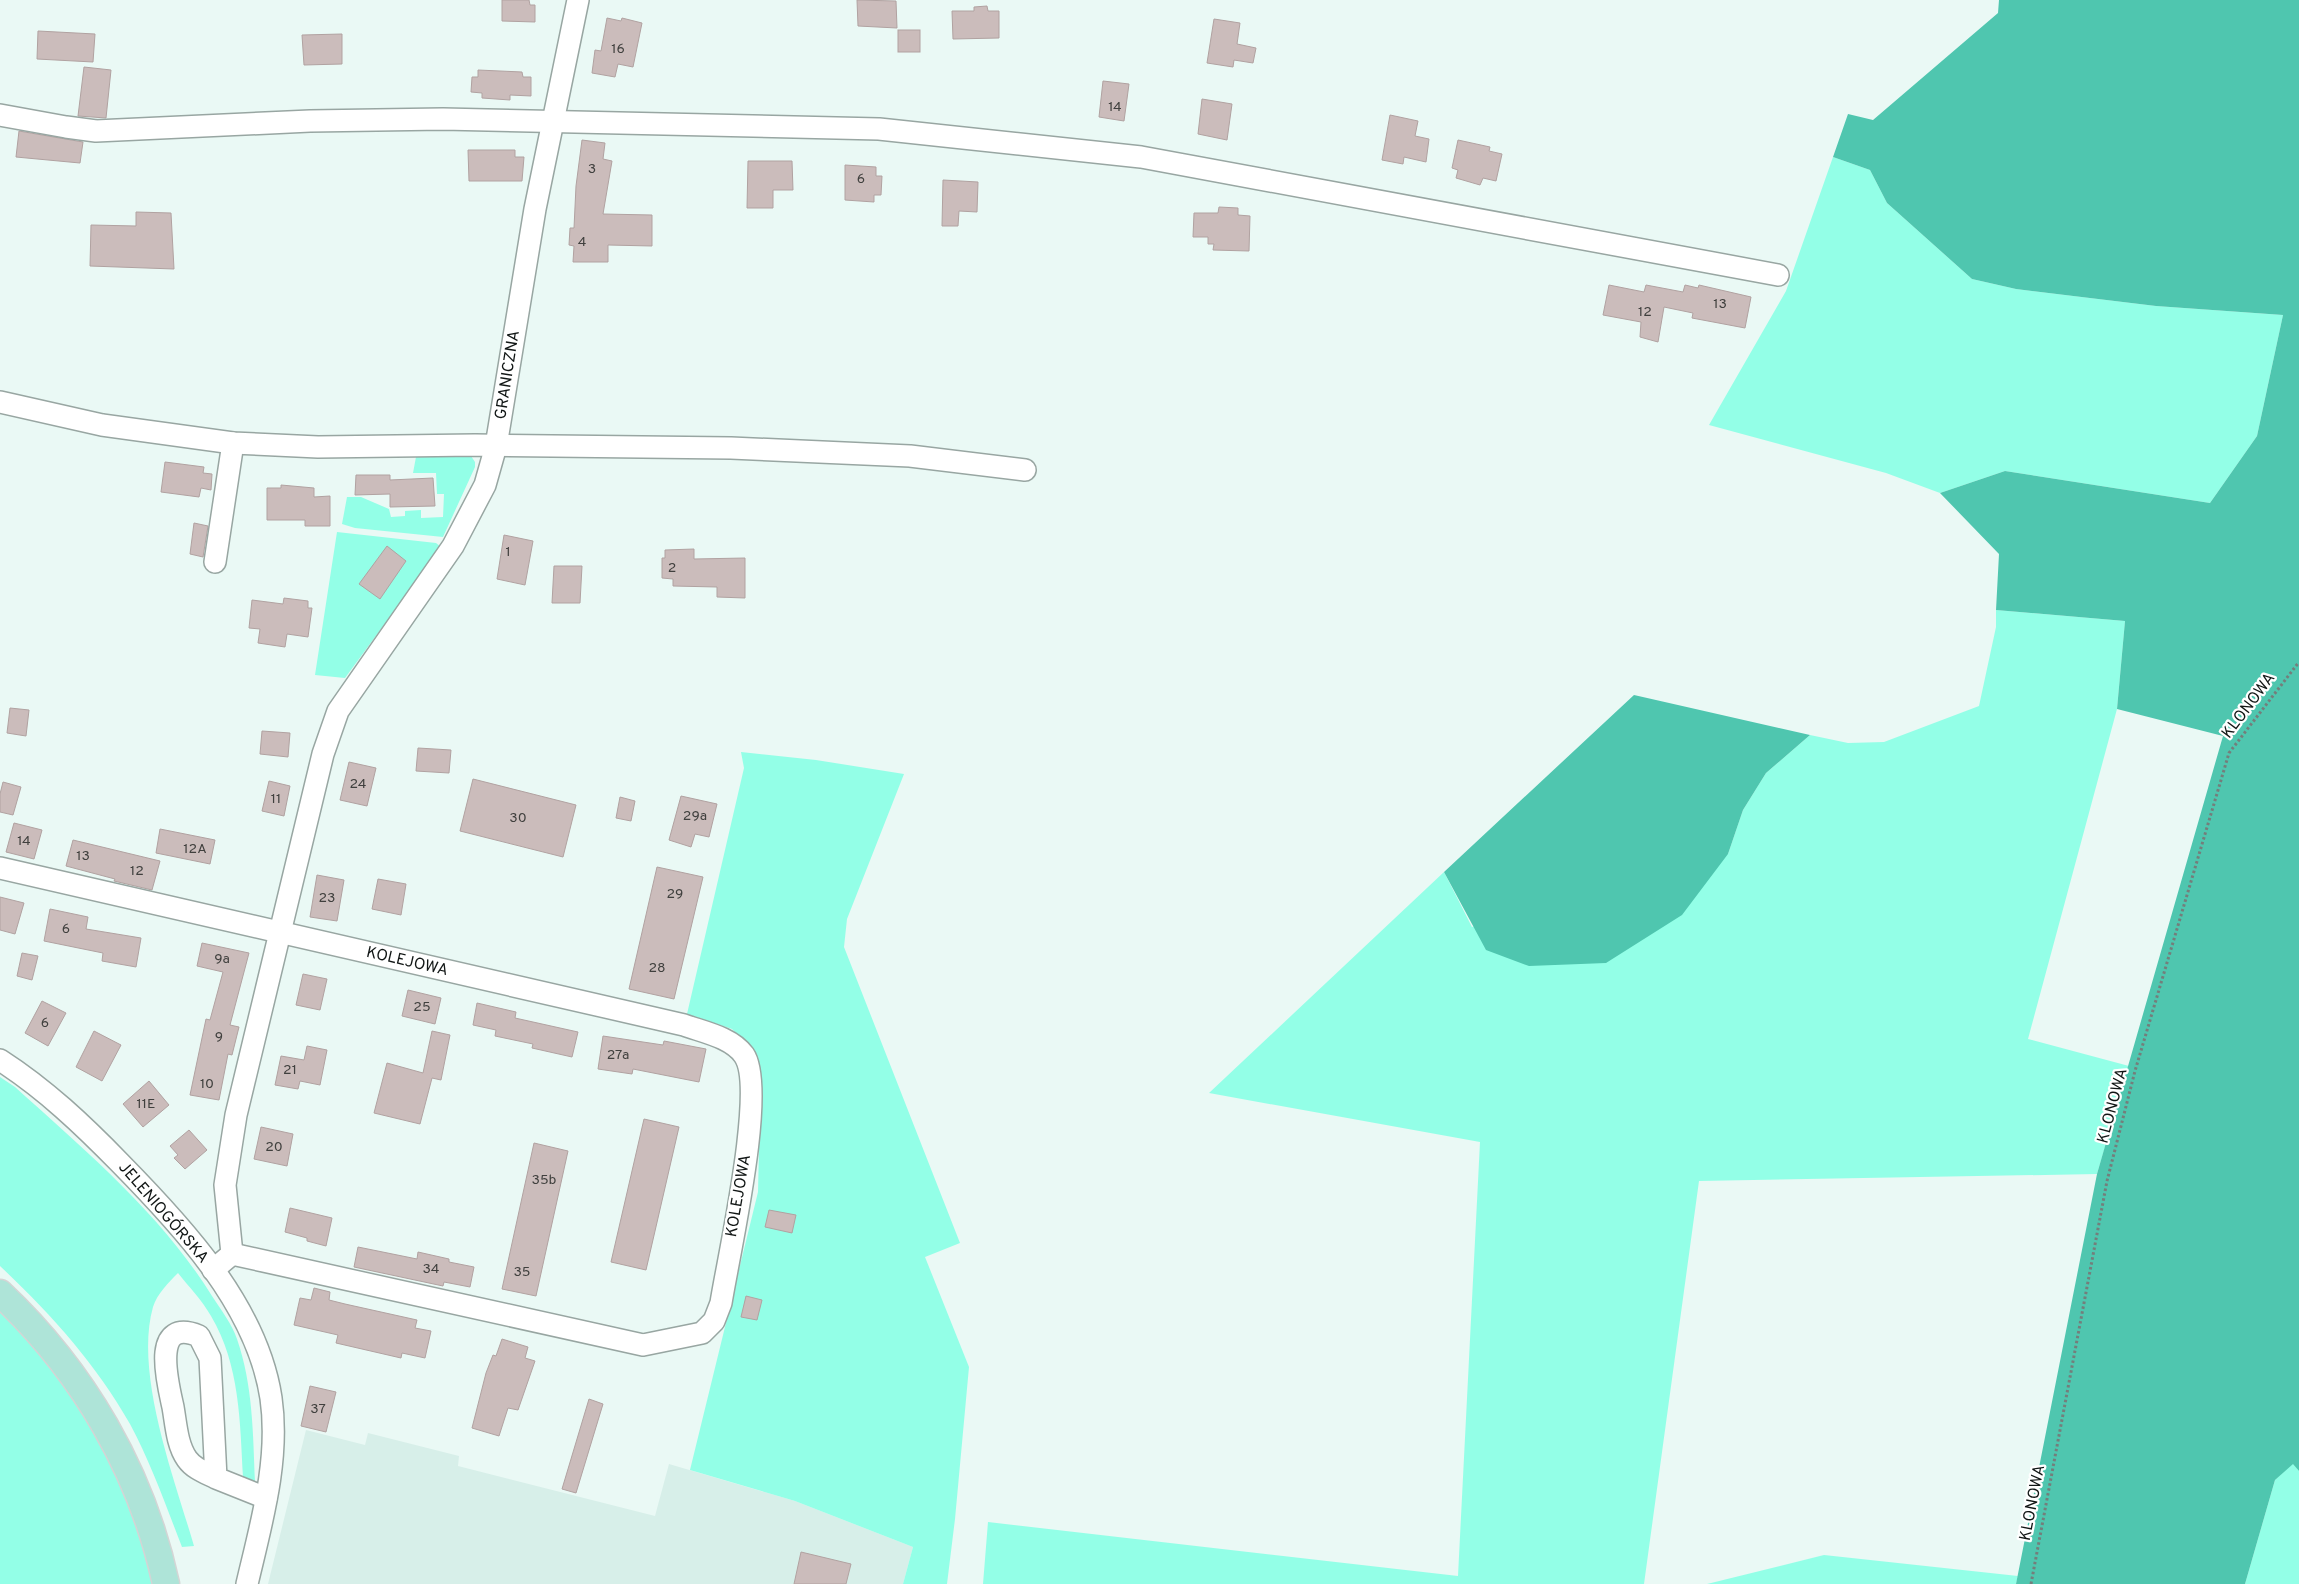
<svg xmlns="http://www.w3.org/2000/svg" width="2299" height="1584" font-family="Overpass,sans-serif">
	<style>
		.built { fill: #d7efe9 }
		.green { fill: #93ffe7 }
		.forest { fill: #4fc6af }
		.building { fill: #cbbcbb; stroke: #b1a2a1 }
		.lines { fill: none; stroke-linecap: round; stroke-linejoin: round }
		.minor-casing { stroke: #98a6a2; stroke-width: 24 }
		.major-casing { stroke: #d4d5d5; stroke-width: 29 }
		.path { stroke: #747e7b; stroke-width: 3; stroke-dasharray: 2.5 2.5; stroke-linecap: butt }
		.minor { stroke: #fff; stroke-width: 21 }
		.major { stroke: #aee4d8; stroke-width: 26 }
		.labels { text-anchor: middle; dominant-baseline: central; stroke-width: 4.5; stroke-linejoin: round; paint-order: stroke }
		.number-label { font-size: 14px; fill: #40403e }
		.street-label { font-size: 16px; fill: #111615; stroke: #fff }
	</style>
	<rect width="100%" height="100%" fill="#eaf9f5"/>
	<polygon class="built" points="306,1430 365,1445 368,1433 459,1456 458,1466 655,1516 669,1464 795,1501 913,1547 903,1584 268,1584"/>
	<g class="green">
		<polygon points="1833,157 1870,170 1887,203 1972,279 2016,289 2156,306 2283,315 2257,436 2210,503 2005,471 1940,493 1886,473 1709,425 1786,291"/>
		<polygon points="471,456 475,462 475,467 443,537 355,528 342,524 347,497 361,497 389,509 391,517 405,516 405,511 421,510 421,518 443,517 444,494 437,494 436,473 413,473 416,457"/>
		<polygon points="337,532 436,543 441,547 345,678 315,675"/>
		<polygon points="1996,610 2125,621 2117,709 2028,1039 2129,1066 2097,1174 1699,1181 1644,1584 983,1584 988,1522 1458,1576 1480,1142 1209,1093 1444,872 1472,927 1728,854 1743,810 1766,773 1810,735 1848,743 1884,742 1979,706 1996,627"/>
		<polygon points="741,752 816,760 904,774 847,919 844,947 960,1243 925,1257 969,1367 955,1519 947,1584 903,1584 913,1547 795,1501 690,1470 758,1192 760,1106 741,1039 732,1029 687,1014 744,768"/>
		<path d="M0 1077 15 1087C87 1152 161 1214 212 1296 221 1310 232 1324 237 1339 253 1385 253 1434 255 1482L243 1477C240 1422 240 1365 211 1316 202 1300 189 1287 178 1273 168 1283 157 1294 153 1307 134 1374 175 1480 194 1546L182 1547C166 1506 151 1463 130 1424 96 1364 50 1313 0 1266Z"/>
		<path d="M0 1309C57 1372 107 1437 135 1518 142 1540 148 1562 154 1584H0Z"/>
		<polygon points="2293,1463 2299,1471 2299,1584 2245,1584 2275,1480"/>
		<polygon points="1824,1555 2018,1576 2016,1584 1707,1584"/>
	</g>
	<g class="forest">
		<polygon points="1999,0 2299,0 2299,1471 2293,1464 2275,1480 2245,1584 2016,1584 2097,1174 2223,736 2117,709 2125,621 1996,610 1999,554 1940,493 2005,471 2210,503 2257,436 2283,315 2156,306 2016,289 1972,279 1887,203 1870,170 1833,157 1848,114 1873,120 1998,13"/>
		<polygon points="1634,695 1810,735 1766,773 1743,810 1728,854 1682,915 1606,963 1529,966 1486,950 1444,872"/>
	</g>
	<g class="building">
		<polygon points="502,0 529,0 530,5 535,5 535,22 502,21"/>
		<polygon points="857,0 896,1 897,28 858,26"/>
		<polygon points="987,6 988,11 999,11 999,38 953,39 952,11 974,11 974,7"/>
		<polygon points="607,18 621,21 622,18 642,23 633,67 618,64 615,77 592,73 595,50 601,51"/>
		<polygon points="1214,19 1240,23 1237,44 1256,48 1253,63 1234,60 1233,67 1207,63"/>
		<rect x="898" y="30" width="22" height="22"/>
		<polygon points="38,31 95,34 93,62 37,59"/>
		<polygon points="342,34 342,64 304,65 302,35"/>
		<polygon points="84,67 111,70 106,118 78,116"/>
		<polygon points="478,70 522,72 523,77 531,77 531,96 510,95 510,100 482,98 482,93 471,92 472,77 478,77"/>
		<polygon points="1103,81 1129,84 1124,121 1099,117"/>
		<polygon points="1202,99 1232,104 1227,140 1198,134"/>
		<polygon points="1390,115 1418,121 1415,136 1429,139 1426,162 1404,157 1403,164 1382,160"/>
		<polygon points="19,131 83,142 80,163 16,157"/>
		<polygon points="582,140 605,143 603,159 612,161 603,214 652,215 652,246 608,245 608,262 573,262 574,246 569,245 570,228 574,228 576,186"/>
		<polygon points="1458,140 1490,147 1489,151 1502,154 1496,181 1483,178 1480,185 1456,178 1458,170 1452,168"/>
		<polygon points="468,150 515,150 515,157 524,157 522,181 469,181"/>
		<polygon points="748,161 792,161 793,190 773,190 773,208 747,208"/>
		<polygon points="845,165 876,167 876,176 882,176 881,195 874,195 874,202 845,200"/>
		<polygon points="943,180 978,182 977,212 959,211 958,226 942,226"/>
		<polygon points="1219,207 1238,208 1238,215 1250,216 1249,251 1213,250 1214,244 1208,244 1208,237 1193,237 1194,213 1218,213"/>
		<polygon points="136,212 171,213 174,269 90,266 91,225 136,226"/>
		<polygon points="1609,285 1644,292 1646,285 1683,292 1685,285 1698,288 1699,285 1751,297 1745,328 1692,318 1693,313 1664,307 1658,342 1640,337 1641,322 1603,315"/>
		<polygon points="165,462 204,467 203,473 212,474 211,490 201,488 199,497 161,492"/>
		<polygon points="356,475 390,475 390,480 433,478 435,506 390,507 390,494 355,495"/>
		<polygon points="281,485 314,488 314,497 330,496 330,526 305,526 305,520 267,520 267,488 281,488"/>
		<polygon points="194,523 208,526 203,557 190,554"/>
		<polygon points="504,535 533,541 525,585 497,579"/>
		<polygon points="387,546 406,561 380,599 359,584"/>
		<polygon points="694,549 694,559 745,558 745,598 717,597 717,587 673,586 673,579 662,578 662,558 665,558 665,550"/>
		<polygon points="554,566 582,566 580,603 552,603"/>
		<polygon points="284,598 308,601 308,608 312,608 308,637 287,634 285,647 258,643 260,629 249,628 252,600 283,604"/>
		<polygon points="10,708 29,710 26,736 7,733"/>
		<polygon points="262,731 290,733 288,757 260,754"/>
		<polygon points="418,748 451,750 449,773 416,771"/>
		<polygon points="349,762 376,768 367,806 340,800"/>
		<polygon points="473,779 576,805 563,857 460,831"/>
		<polygon points="269,781 290,786 284,816 262,811"/>
		<polygon points="3,782 21,787 13,815 0,812 0,794"/>
		<polygon points="681,796 717,804 709,837 695,834 691,847 669,840"/>
		<polygon points="620,797 635,801 631,821 616,818"/>
		<polygon points="14,823 42,830 34,859 6,852"/>
		<polygon points="160,829 215,840 210,864 156,853"/>
		<polygon points="73,840 160,861 152,890 114,881 115,879 66,866"/>
		<polygon points="657,867 703,877 674,999 629,989"/>
		<polygon points="317,875 344,880 337,921 310,917"/>
		<polygon points="378,879 406,884 401,915 372,909"/>
		<polygon points="0,897 24,903 15,934 0,930"/>
		<polygon points="50,909 88,917 86,929 141,938 136,967 102,961 103,953 44,941"/>
		<polygon points="202,943 249,953 230,1025 239,1027 232,1055 228,1054 219,1100 190,1095 206,1019 210,1020 223,972 197,966"/>
		<polygon points="22,953 38,956 32,980 17,976"/>
		<polygon points="303,974 327,979 320,1010 296,1005"/>
		<polygon points="408,990 441,998 435,1024 402,1016"/>
		<polygon points="42,1001 66,1013 48,1046 25,1033"/>
		<polygon points="477,1003 516,1012 515,1018 578,1032 572,1057 532,1048 533,1044 495,1036 496,1030 473,1025"/>
		<polygon points="94,1031 121,1045 102,1081 76,1067"/>
		<polygon points="432,1031 450,1035 441,1080 432,1078 420,1124 374,1113 387,1063 423,1073"/>
		<polygon points="603,1036 663,1045 664,1041 706,1049 699,1082 633,1069 632,1074 598,1069"/>
		<polygon points="307,1046 327,1050 320,1085 300,1081 298,1089 275,1085 281,1056 304,1060"/>
		<polygon points="149,1081 169,1105 143,1127 123,1104"/>
		<polygon points="644,1119 679,1127 646,1270 611,1262"/>
		<polygon points="261,1127 293,1134 287,1166 254,1159"/>
		<polygon points="189,1130 207,1150 185,1169 174,1158 178,1155 170,1146"/>
		<polygon points="534,1143 568,1151 536,1296 502,1289"/>
		<polygon points="290,1208 332,1218 326,1246 307,1241 307,1238 285,1232"/>
		<polygon points="769,1210 796,1215 792,1233 765,1227"/>
		<polygon points="358,1247 417,1259 418,1252 449,1259 449,1262 474,1267 470,1287 444,1282 443,1286 354,1267"/>
		<polygon points="314,1288 330,1292 329,1300 345,1304 417,1320 415,1328 431,1331 425,1358 402,1353 401,1358 336,1343 338,1335 294,1325 300,1298 311,1300"/>
		<polygon points="746,1296 762,1300 757,1320 741,1317"/>
		<polygon points="502,1339 528,1347 525,1358 535,1361 518,1410 508,1408 499,1436 472,1428 486,1373 493,1355 496,1356"/>
		<polygon points="310,1386 336,1392 326,1432 301,1426"/>
		<polygon points="589,1399 603,1404 576,1493 562,1489"/>
		<polygon points="801,1552 851,1564 846,1584 794,1584"/>
	</g>
	<g class="lines">
		<defs>
			<g id="minor">
				<polyline points="0,115 66,127 96,131 310,121 443,119 879,129 1141,157 1778,275"/>
				<polyline points="0,402 102,425 233,443 318,447 475,445 731,448 910,456 1025,470"/>
				<polyline points="215,562 233,443"/>
				<path d="M0 868 684 1025C703 1032 731 1037 744 1055 767 1088 728 1258 721 1303L714 1321 702 1333 643 1345 232 1254"/>
				<path d="M0 1060C45 1089 83 1125 120 1163 182 1226 257 1306 271 1398 280 1460 261 1524 247 1584"/>
				<polyline points="213,1270 232,1254 225,1185 236,1115 323,754 338,711 453,546 485,485 496,446 535,209 578,0"/>
				<path d="M216 1478C206 1473 194 1469 187 1459 177 1445 176 1424 173 1407 168 1384 150 1316 199 1336L210 1358 216 1478 266 1498"/>
			</g>
			<path id="major" d="M0 1293C83 1371 142 1472 166 1584"/>
		</defs>
		<use href="#minor" class="minor-casing"/>
		<use href="#major" class="major-casing"/>
		<polyline class="path" points="2031,1584 2107,1181 2135,1071 2229,753 2299,662"/>
		<use href="#minor" class="minor"/>
		<use href="#major" class="major"/>
	</g>
	<g class="labels">
		<g class="number-label">
			<text x="618" y="49">16</text>
			<text x="1115" y="107">14</text>
			<text x="592" y="169">3</text>
			<text x="861" y="179">6</text>
			<text x="582" y="242">4</text>
			<text x="1720" y="304">13</text>
			<text x="1645" y="312">12</text>
			<text x="508" y="552">1</text>
			<text x="672" y="568">2</text>
			<text x="358" y="784">24</text>
			<text x="276" y="799">11</text>
			<text x="695" y="816">29a</text>
			<text x="518" y="818">30</text>
			<text x="24" y="841">14</text>
			<text x="195" y="849">12A</text>
			<text x="83" y="856">13</text>
			<text x="137" y="871">12</text>
			<text x="675" y="894">29</text>
			<text x="327" y="898">23</text>
			<text x="66" y="929">6</text>
			<text x="222" y="959">9a</text>
			<text x="657" y="968">28</text>
			<text x="422" y="1007">25</text>
			<text x="45" y="1023">6</text>
			<text x="219" y="1037">9</text>
			<text x="618" y="1055">27a</text>
			<text x="290" y="1070">21</text>
			<text x="207" y="1084">10</text>
			<text x="146" y="1104">11E</text>
			<text x="274" y="1147">20</text>
			<text x="544" y="1180">35b</text>
			<text x="431" y="1269">34</text>
			<text x="522" y="1272">35</text>
			<text x="318" y="1409">37</text>
		</g>
		<g class="street-label">
			<text transform="translate(508 375) rotate(-81)">GRANICZNA</text>
			<text transform="translate(2249 706) rotate(-53)">KLONOWA</text>
			<text transform="translate(407 962) rotate(13)">KOLEJOWA</text>
			<text transform="translate(2113 1106) rotate(-75)">KLONOWA</text>
			<text transform="translate(739 1196) rotate(-80)">KOLEJOWA</text>
			<text transform="translate(163 1213) rotate(49)">JELENIOGÓRSKA</text>
			<text transform="translate(2033 1503) rotate(-79)">KLONOWA</text>
		</g>
	</g>
</svg>
